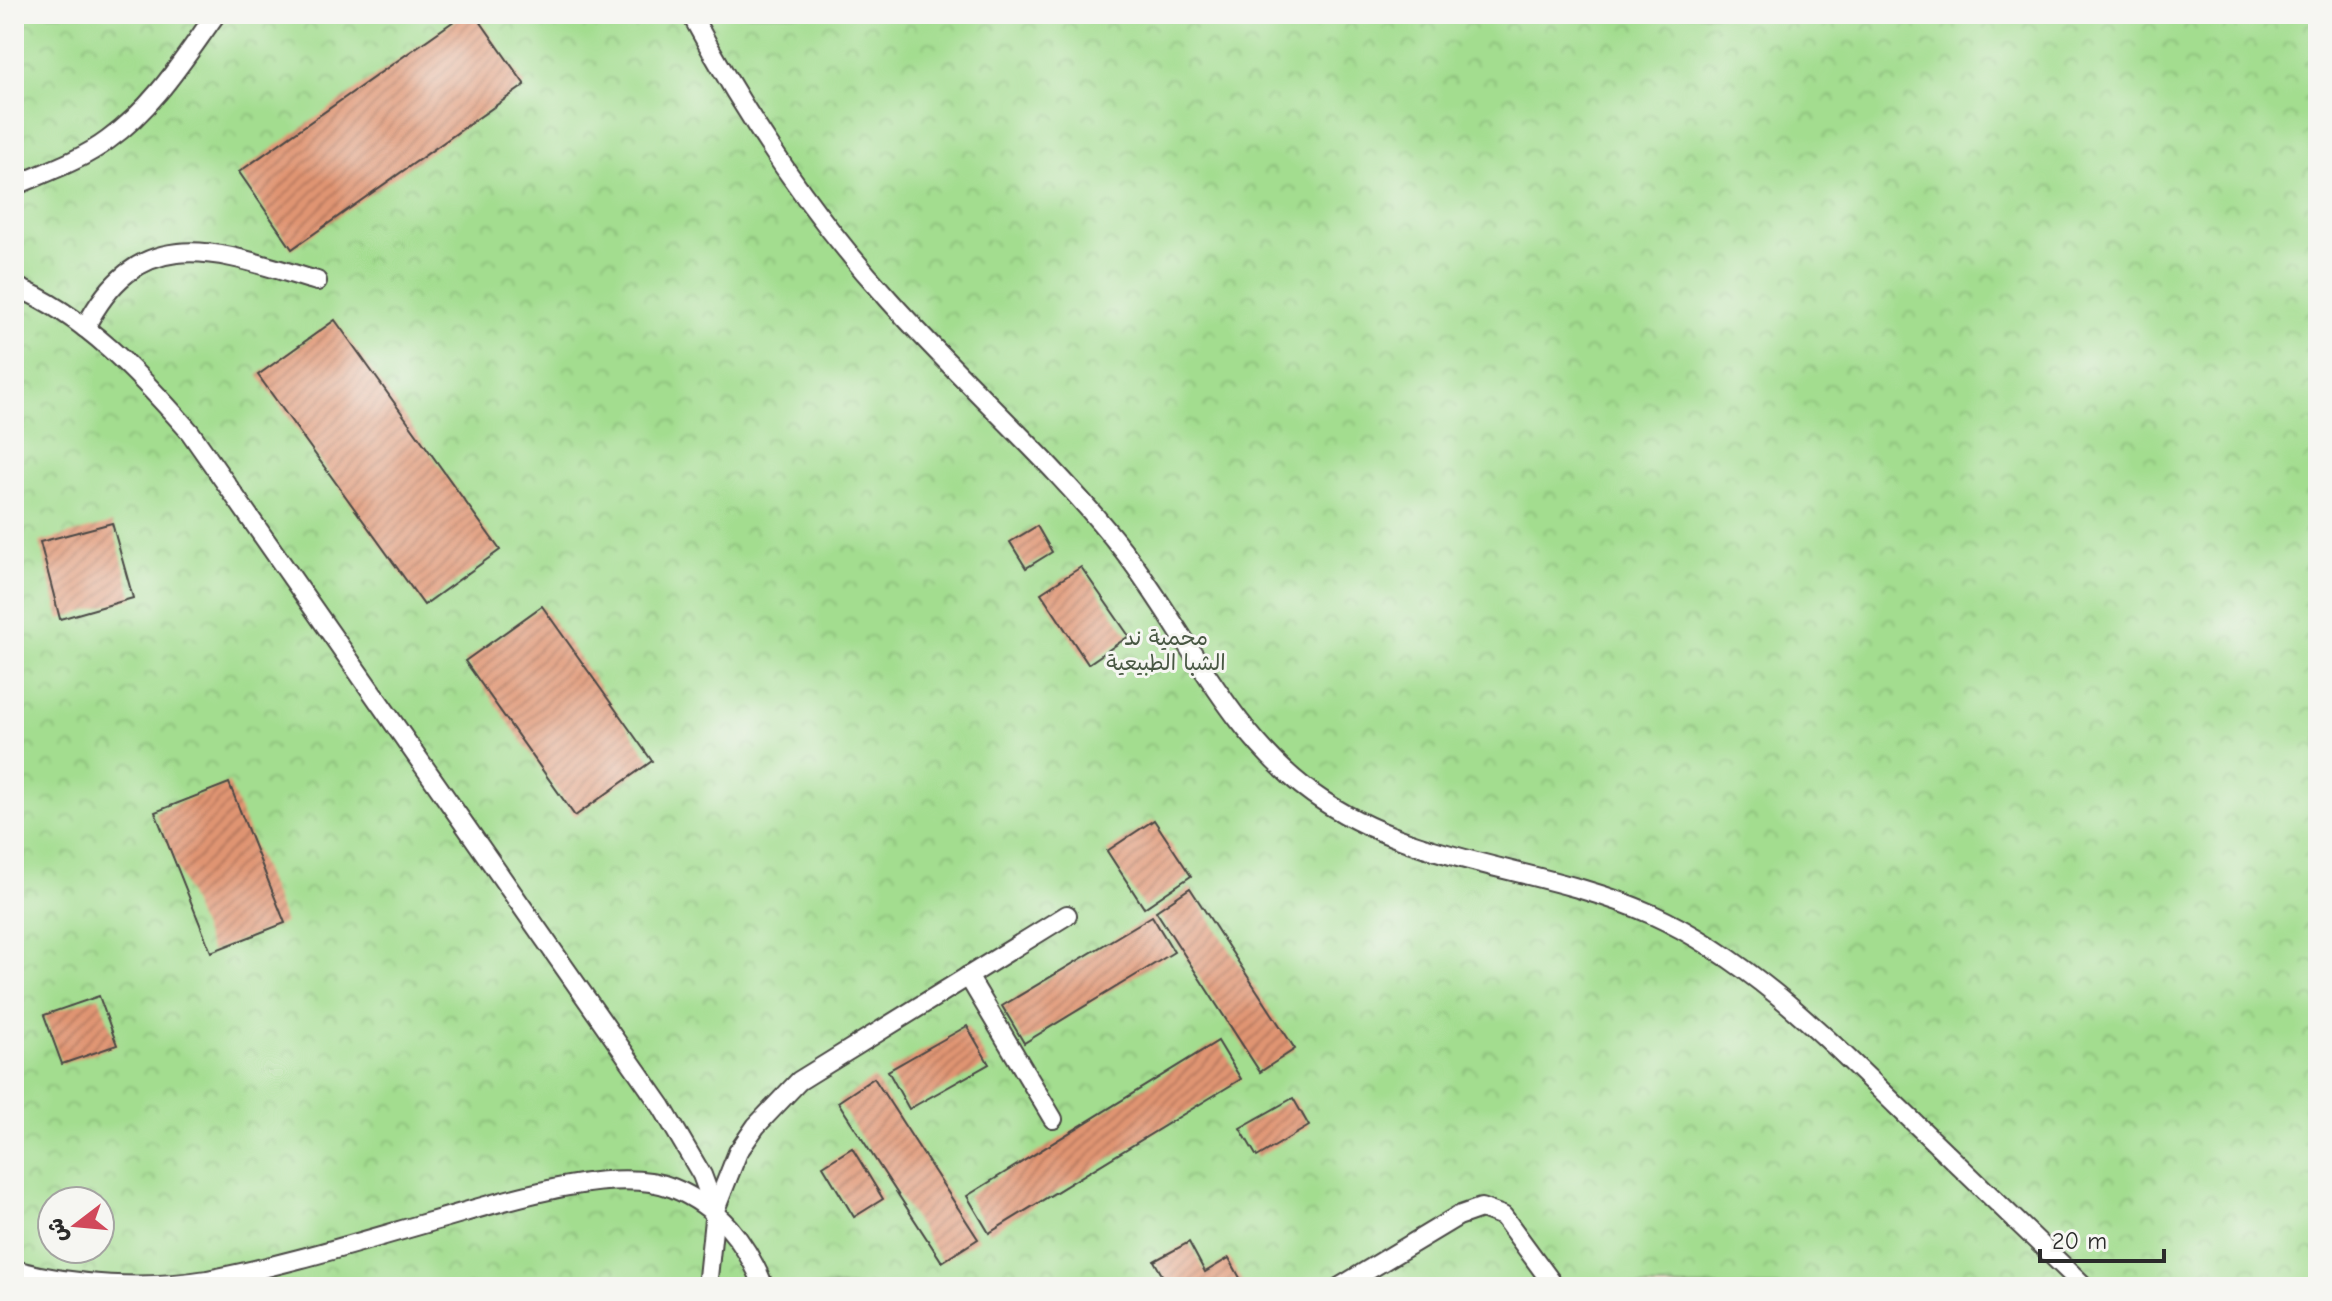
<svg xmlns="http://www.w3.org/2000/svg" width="2332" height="1301" font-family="'Comic Neue','Playpen Sans Arabic',sans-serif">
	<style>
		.park { fill: url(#park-crowns); stroke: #67845d; stroke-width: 2; fill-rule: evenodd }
		.building { fill: url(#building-hatch) }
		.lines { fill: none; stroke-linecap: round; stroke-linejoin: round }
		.lane-casing { stroke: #494744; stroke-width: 22 }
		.lane { stroke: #fff; stroke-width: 18 }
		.labels { text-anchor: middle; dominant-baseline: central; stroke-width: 6; stroke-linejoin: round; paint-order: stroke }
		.park-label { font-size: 22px; fill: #495844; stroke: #f6f6f2 }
	</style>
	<defs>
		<pattern id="park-crowns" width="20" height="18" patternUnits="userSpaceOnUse" patternTransform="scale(2)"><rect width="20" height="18" fill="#a3dd8f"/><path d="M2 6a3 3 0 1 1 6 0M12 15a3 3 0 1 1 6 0" fill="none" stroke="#8cbe7c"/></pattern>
		<pattern id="building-hatch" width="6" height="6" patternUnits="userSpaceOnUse" patternTransform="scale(2)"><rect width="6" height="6" fill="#e09472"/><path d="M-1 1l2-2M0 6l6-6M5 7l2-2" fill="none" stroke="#b6795e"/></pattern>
	</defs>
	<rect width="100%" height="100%" fill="#f6f6f2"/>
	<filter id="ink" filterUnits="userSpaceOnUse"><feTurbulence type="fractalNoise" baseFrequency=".0125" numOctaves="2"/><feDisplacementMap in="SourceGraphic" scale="16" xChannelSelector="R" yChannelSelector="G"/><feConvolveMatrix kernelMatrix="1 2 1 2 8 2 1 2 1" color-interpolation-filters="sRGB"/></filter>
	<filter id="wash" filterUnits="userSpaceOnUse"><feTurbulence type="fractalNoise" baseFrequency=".006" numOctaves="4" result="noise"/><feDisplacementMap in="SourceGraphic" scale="32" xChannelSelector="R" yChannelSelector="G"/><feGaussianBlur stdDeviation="1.8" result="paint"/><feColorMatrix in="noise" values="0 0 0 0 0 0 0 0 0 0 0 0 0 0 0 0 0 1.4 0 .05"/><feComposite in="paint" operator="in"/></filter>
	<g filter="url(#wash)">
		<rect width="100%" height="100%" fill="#f3e4cf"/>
		<path class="park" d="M14 14H2318V1287H14ZM52 1201H100V1249H52Z"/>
		<g id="blocks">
			<g class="building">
				<polygon points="464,14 475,14 525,85 292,249 239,172"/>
				<polygon points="335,320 500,550 424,605 258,375"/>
				<polygon points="112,523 133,598 60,619 40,542"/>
				<polygon points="1037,526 1052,552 1026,568 1010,542"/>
				<polygon points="1081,567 1129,636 1088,664 1041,593"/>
				<polygon points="542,606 652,761 575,816 465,661"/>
				<polygon points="229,783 285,923 211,952 155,812"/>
				<polygon points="1154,820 1191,876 1144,908 1107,851"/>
				<polygon points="1190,888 1295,1049 1260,1072 1156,911"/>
				<polygon points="1152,916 1174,952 1024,1043 1002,1006"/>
				<polygon points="99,996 117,1045 62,1064 44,1015"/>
				<polygon points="967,1026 989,1064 909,1109 888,1071"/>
				<polygon points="1218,1041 1241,1079 989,1233 967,1196"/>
				<polygon points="874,1078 978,1239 942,1262 838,1102"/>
				<polygon points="1293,1098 1309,1126 1257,1157 1240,1128"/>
				<polygon points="852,1148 883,1199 854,1217 823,1166"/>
				<polygon points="1189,1242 1205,1272 1229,1258 1245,1287 1169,1287 1154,1261"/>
			</g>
		</g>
	</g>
	<g filter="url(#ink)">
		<use href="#blocks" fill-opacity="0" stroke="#494744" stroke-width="2"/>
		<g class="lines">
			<defs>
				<g id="lane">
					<path d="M691 14C746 117 812 215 890 301 966 386 1052 460 1123 550 1186 631 1228 733 1313 794 1413 866 1541 865 1651 914 1746 957 1822 1033 1896 1105 1959 1165 2022 1226 2085 1287"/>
					<path d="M14 186C46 172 80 161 108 140 154 107 183 60 216 14"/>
					<path d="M14 286C85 315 140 375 190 432L662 1107 702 1175 715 1210 707 1287"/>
					<path d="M85 328C141 217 221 253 317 281"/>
					<polyline points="968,976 1053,1119"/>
					<polyline points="715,1210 738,1152 756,1126 799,1081 1067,915"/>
					<path d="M14 1270C74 1286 145 1290 207 1280 282 1266 356 1243 430 1222 492 1205 611 1163 673 1188 719 1207 746 1242 764 1287"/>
					<polyline points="1340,1287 1458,1216 1481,1208 1503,1216 1555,1287"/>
				</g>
			</defs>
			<use href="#lane" class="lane-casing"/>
			<use href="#lane" class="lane"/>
		</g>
	</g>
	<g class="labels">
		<g class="park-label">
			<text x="1166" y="638">محمية ند<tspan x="1166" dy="25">الشبا الطبيعية</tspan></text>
		</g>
	</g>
	<rect width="2332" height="1301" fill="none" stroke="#f6f6f2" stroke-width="48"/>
	<g transform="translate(76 1225) rotate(254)"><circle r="38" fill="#f6f6f2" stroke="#a5a5a2" stroke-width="2"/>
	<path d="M0-6L14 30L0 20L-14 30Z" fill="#d1495b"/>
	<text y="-12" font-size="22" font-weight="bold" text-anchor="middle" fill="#2b2b2b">ش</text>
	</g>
	<path d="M2040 1249v12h124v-12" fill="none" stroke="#2b2b2b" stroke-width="4"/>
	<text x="2052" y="1249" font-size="24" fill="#2b2b2b" stroke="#f6f6f2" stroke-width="6" paint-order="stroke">20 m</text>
</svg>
